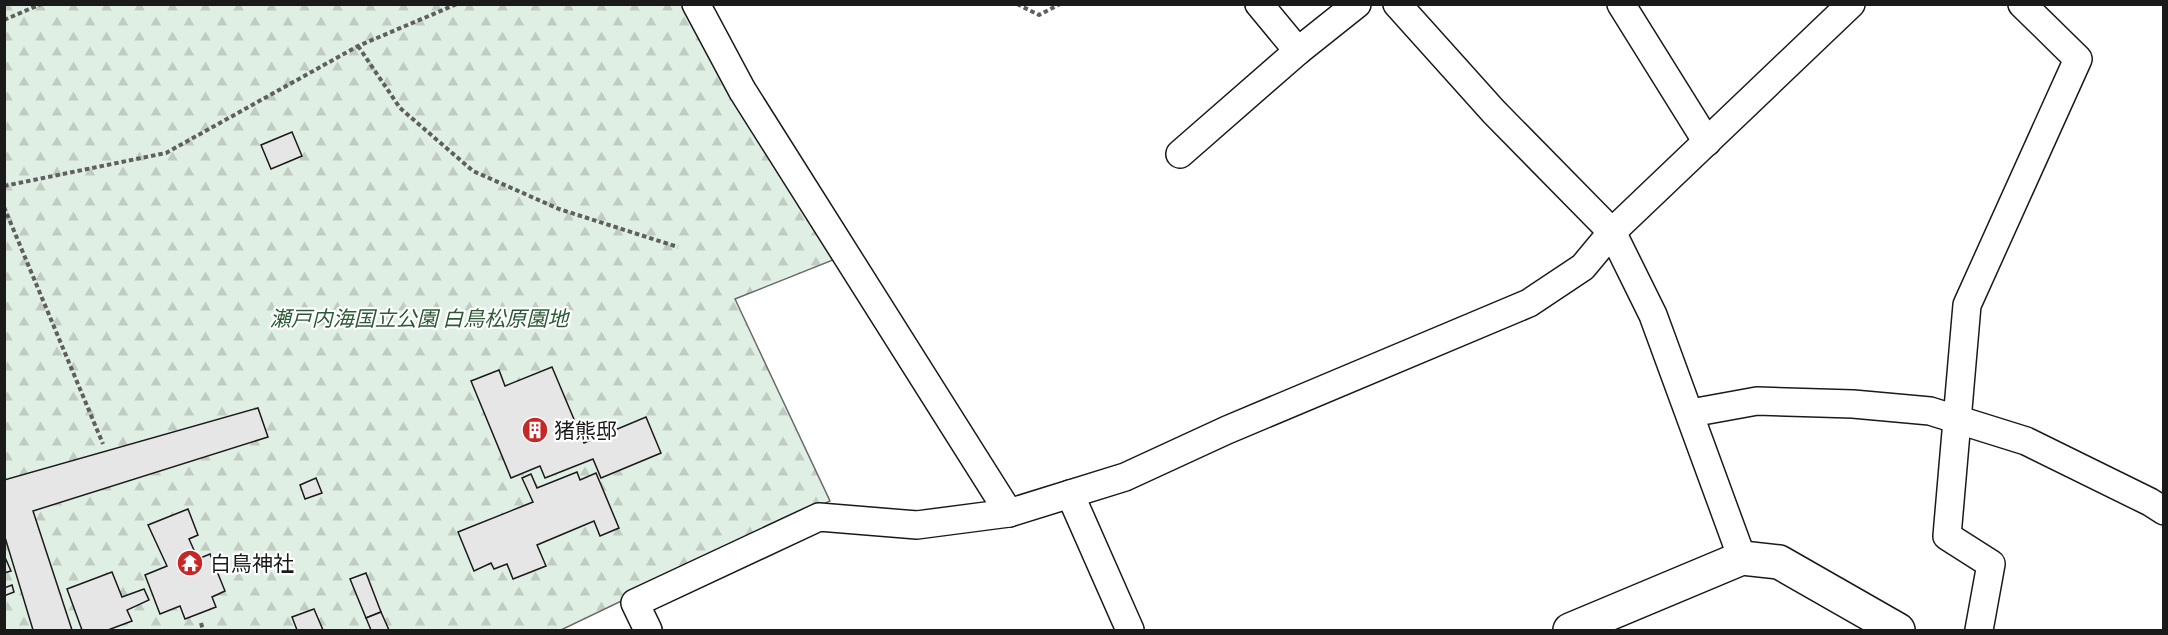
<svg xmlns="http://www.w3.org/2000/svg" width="2168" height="635" font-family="'Zilla Slab','Noto Sans JP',serif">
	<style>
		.forest { fill: url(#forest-firs); stroke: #6a6a6a; stroke-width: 1.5 }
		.building { fill: #e6e6e6; stroke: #1a1a1a; stroke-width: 1.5 }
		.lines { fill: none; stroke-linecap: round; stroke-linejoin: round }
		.minor-casing { stroke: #1a1a1a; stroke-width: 30 }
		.secondary-casing { stroke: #1a1a1a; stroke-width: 36 }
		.path { stroke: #5f5f5f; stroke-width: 4; stroke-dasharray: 4.5 3; stroke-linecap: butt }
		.minor { stroke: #fff; stroke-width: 27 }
		.secondary { stroke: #fff; stroke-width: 33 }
		.labels { text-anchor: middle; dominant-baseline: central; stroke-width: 4.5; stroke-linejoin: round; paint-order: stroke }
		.park-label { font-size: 21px; font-style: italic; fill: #2b5a34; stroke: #fff }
		.poi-label { font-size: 21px; fill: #1a1a1a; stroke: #fff; text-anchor: start }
	</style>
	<defs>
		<pattern id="forest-firs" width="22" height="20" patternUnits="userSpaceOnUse" patternTransform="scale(1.5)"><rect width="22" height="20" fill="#e0efe3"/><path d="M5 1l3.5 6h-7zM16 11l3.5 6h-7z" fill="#c0ccc2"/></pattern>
	</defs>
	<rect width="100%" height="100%" fill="#fff"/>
	<polygon class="forest" points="4,5 682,5 833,260 735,299 830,501 561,630 5,630"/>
	<g class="building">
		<polygon points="292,132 302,156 271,169 261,145"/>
		<polygon points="552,367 584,443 646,417 661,453 601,478 593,459 545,478 540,466 511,478 471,381 499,370 505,386"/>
		<polygon points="258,408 268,437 33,511 72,630 33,630 4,534 4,480"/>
		<polygon points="577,472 580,480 596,473 619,528 600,536 594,521 537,545 546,566 513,579 507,564 494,569 491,563 474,571 458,532 533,502 522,478 531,474 537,488"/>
		<polygon points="316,478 322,493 305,499 300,485"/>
		<polygon points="188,509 198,535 189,539 198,559 210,554 225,591 212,597 216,607 185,619 180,606 160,614 145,575 167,566 148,525"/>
		<polygon points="4,555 11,571 4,573"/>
		<polygon points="112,572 122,597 144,589 149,600 127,610 132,621 108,630 82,630 67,589"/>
		<polygon points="366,573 381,612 366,618 350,579"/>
		<polygon points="12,585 14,592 4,596 4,588"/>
		<polygon points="314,609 323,630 297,630 292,617"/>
		<polygon points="381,612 389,630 371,630 366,618"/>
	</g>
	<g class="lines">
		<defs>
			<g id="minor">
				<polyline points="696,4 742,90 1009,513"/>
				<polyline points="1259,4 1298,51"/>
				<polyline points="1397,4 1494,112 1612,232 1653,315 1742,558"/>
				<polyline points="1621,4 1707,142"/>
				<polyline points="1180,154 1298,51 1357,4"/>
				<polyline points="1691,413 1757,401 1853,404 1930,411 2026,441 2150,502 2164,511"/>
				<polyline points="1070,494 1130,630"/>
				<polyline points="648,630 635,603 819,517 917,525 1009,513 1125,477 1227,430 1529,303 1583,267 1612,232 1851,4"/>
				<polyline points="1979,630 1991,564 1947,536 1967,305 2078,59 2022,4"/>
			</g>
			<polyline id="secondary" points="1570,630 1742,558 1779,562 1898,630"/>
		</defs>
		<use href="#minor" class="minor-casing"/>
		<use href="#secondary" class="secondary-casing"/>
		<g class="path">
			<polyline points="1017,4 1039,15 1060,4"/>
			<polyline points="4,20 41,4"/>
			<polyline points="358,46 400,108 473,171 559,209 678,247"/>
			<polyline points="4,186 166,153 358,46 457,4"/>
			<polyline points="4,207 103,444"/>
			<polyline points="201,623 203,630"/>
		</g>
		<use href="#minor" class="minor"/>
		<use href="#secondary" class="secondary"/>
	</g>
	<defs>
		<symbol id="building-disc" viewBox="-11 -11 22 22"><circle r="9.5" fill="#c62828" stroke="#fff"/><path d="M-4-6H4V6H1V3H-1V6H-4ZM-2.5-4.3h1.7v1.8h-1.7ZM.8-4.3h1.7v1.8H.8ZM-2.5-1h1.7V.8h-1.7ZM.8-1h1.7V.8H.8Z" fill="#fff"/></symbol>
		<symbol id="temple-disc" viewBox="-11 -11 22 22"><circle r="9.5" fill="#c62828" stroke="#fff"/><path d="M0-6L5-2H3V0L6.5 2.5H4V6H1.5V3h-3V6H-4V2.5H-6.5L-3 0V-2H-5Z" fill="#fff"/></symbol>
	</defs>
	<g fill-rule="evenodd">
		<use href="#building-disc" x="520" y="415" width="30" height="30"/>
		<use href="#temple-disc" x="175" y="548" width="30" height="30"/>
	</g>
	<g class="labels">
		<g class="park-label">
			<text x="419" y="318">瀬戸内海国立公園 白鳥松原園地</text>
		</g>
		<g class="poi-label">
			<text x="554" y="430">猪熊邸</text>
			<text x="210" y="563">白鳥神社</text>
		</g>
	</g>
	<rect width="2168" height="635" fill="none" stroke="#1a1a1a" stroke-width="12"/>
</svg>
